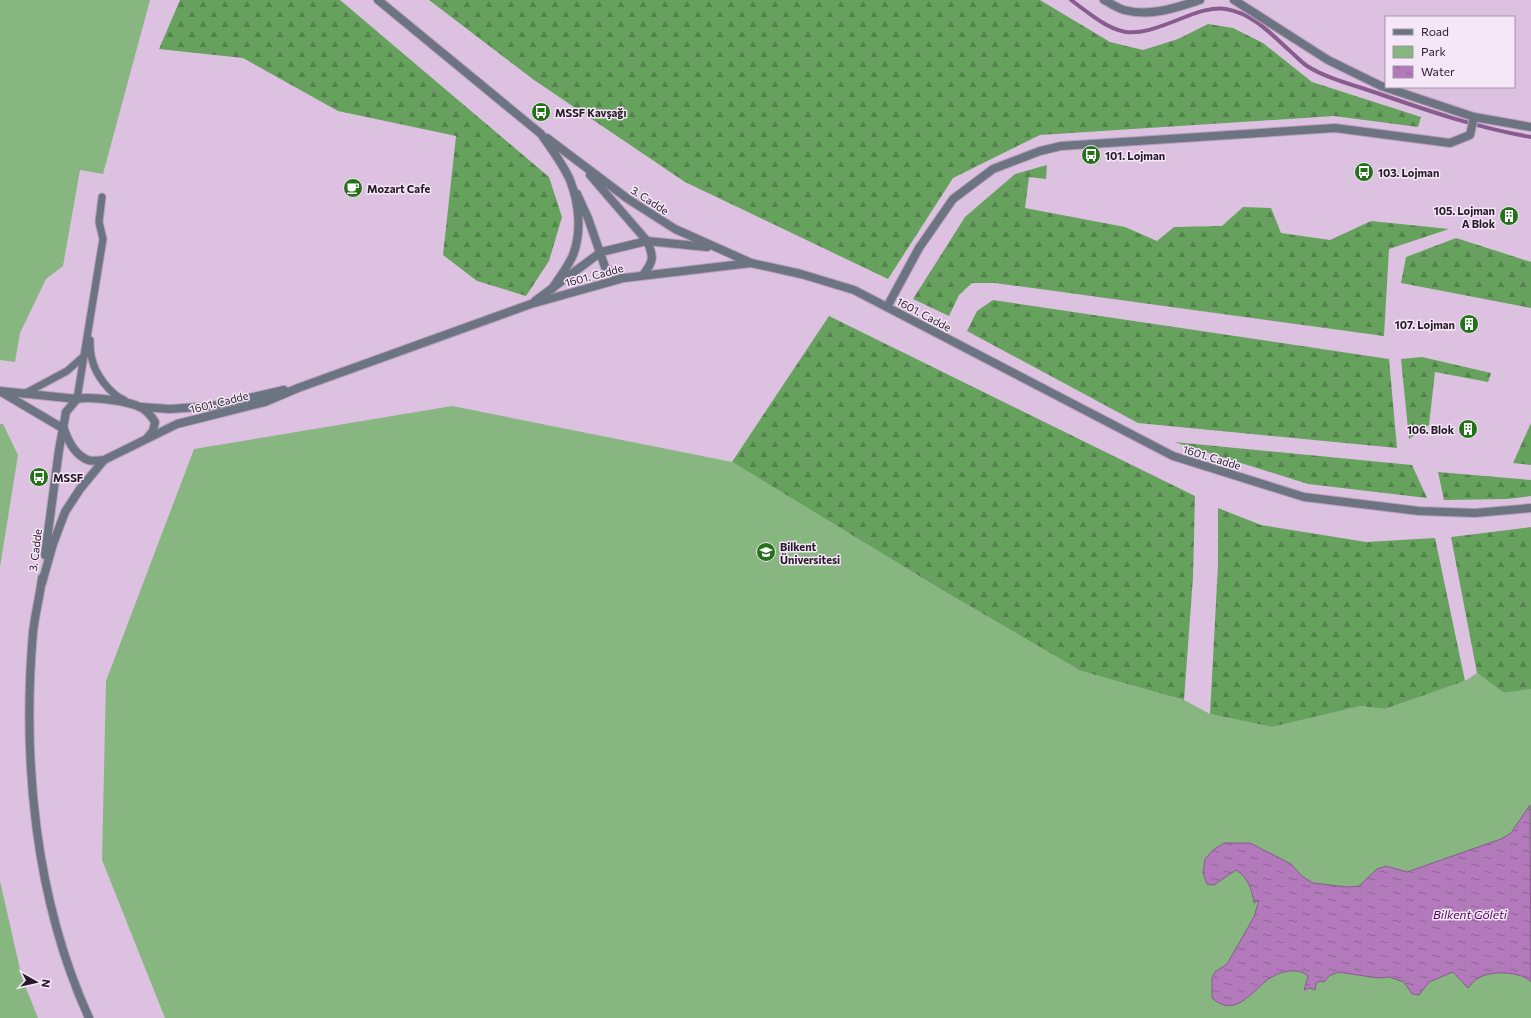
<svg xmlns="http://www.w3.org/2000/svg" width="1531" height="1018" font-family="Commissioner,sans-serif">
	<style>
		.green { fill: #87b681 }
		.forest { fill: url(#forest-firs) }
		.water { fill: url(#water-ripples); stroke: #885d8e }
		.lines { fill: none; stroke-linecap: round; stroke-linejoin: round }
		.stream { stroke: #885d8e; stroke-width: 4 }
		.service-casing { stroke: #b8a0bc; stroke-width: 9 }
		.minor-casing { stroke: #b8a0bc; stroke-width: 10 }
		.service { stroke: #6c7482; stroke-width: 7 }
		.minor { stroke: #6c7482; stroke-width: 8 }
		.labels { text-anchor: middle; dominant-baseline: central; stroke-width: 3; stroke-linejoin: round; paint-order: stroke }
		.poi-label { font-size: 11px; font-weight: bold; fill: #251b26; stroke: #f6e7f8; text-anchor: start }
		.street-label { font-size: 11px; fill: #251b26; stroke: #f6e7f8 }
		.water-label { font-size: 12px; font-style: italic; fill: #4a0056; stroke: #f6e7f8 }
	</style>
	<defs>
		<pattern id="forest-firs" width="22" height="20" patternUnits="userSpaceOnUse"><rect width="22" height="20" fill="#66a15e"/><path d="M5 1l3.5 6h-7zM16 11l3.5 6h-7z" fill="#54824d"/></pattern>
		<pattern id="water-ripples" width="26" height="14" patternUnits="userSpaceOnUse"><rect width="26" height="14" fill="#b279bb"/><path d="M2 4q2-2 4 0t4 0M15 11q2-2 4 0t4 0" fill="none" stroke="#916298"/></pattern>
	</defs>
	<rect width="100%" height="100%" fill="#ddc1e1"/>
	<g class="green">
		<polygon points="0,0 150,0 103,174 80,170 63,266 46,279 20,333 15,362 0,360"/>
		<polygon points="452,406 732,462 947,593 1081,671 1184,700 1210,714 1272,727 1361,706 1385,709 1465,681 1477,673 1504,693 1531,689 1531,1018 165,1018 102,860 106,681 194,449"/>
		<polygon points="0,424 3,424 18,455 0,567"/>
		<polygon points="0,881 22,978 38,1018 0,1018"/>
	</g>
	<g class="forest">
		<polygon points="180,0 340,0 549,177 562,217 549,261 526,296 477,281 443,255 456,136 338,111 243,58 159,49"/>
		<polygon points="429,0 1040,0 1110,42 1143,50 1178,39 1208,24 1233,28 1263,43 1312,82 1421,117 1418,127 1334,116 1040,135 953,178 888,279 685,182 534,80"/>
		<polygon points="1047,165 1046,179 1029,177 1025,208 1125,227 1157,241 1174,227 1222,226 1243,207 1271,208 1281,233 1330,240 1371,221 1449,229 1389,249 1384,336 995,283 972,283 959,295 949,316 913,299 965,217 1015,174"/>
		<polygon points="1456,238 1531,262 1531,308 1401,283 1406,257"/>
		<polygon points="993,300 1389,359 1397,448 1138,423 967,331 977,311"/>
		<polygon points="829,316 1195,496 1193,577 1184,700 1081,671 947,593 732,462"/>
		<polygon points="1422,357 1491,373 1488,382 1435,372 1429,425 1409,439 1401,359"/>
		<polygon points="1531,423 1531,465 1513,463"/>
		<polygon points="1174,442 1412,465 1427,498 1308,484"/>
		<polygon points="1438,472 1531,480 1531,496 1507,499 1444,500"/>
		<polygon points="1218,508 1261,525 1366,542 1435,538 1465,681 1385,709 1361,706 1272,727 1210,714 1218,565"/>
		<polygon points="1531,527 1531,689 1504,693 1477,673 1451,537"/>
	</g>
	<path class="water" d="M1530 805 1531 982C1522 971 1488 970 1477 979 1473 981 1471 985 1468 988L1453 972 1429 982 1419 995 1412 994 1404 982 1389 977 1378 978 1338 972 1329 976 1324 982 1320 981 1316 983 1315 990 1310 988 1304 990 1308 976C1297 966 1277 972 1266 981 1250 994 1234 1018 1212 998V978L1215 972 1227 964 1254 917 1259 900 1254 903C1252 890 1248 877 1236 870L1214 885 1207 884 1203 873 1205 859 1213 850 1224 843H1250L1291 864 1303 877 1313 883 1347 887 1359 886 1377 869 1386 866 1407 872 1501 839 1511 833Z"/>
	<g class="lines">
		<path class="stream" d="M1071 0C1121 38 1126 41 1185 17 1198 12 1212 7 1226 9 1254 14 1271 34 1291 52 1296 56 1301 62 1307 66 1326 78 1350 84 1371 91 1426 110 1474 127 1531 137"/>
		<defs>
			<g id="service">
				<path d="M90 340C90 346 90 353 92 359 95 374 110 394 124 400"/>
				<polyline points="24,394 67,371 84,356"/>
				<polyline points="77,399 103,239 99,222 102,197"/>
			</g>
			<g id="minor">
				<path d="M378 0 541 134C551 148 563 164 570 180 579 203 582 232 573 255 568 267 559 278 552 289"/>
				<path d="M1104 0C1110 3 1117 8 1124 10 1150 17 1175 8 1200 0"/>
				<polyline points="1234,0 1328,60 1381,86 1474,117 1531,127"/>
				<polyline points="547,138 628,199 675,229 749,262"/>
				<path d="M590 175 647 241C654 257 654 261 643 275"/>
				<polyline points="577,194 588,218 605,267 613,274 624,278"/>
				<polyline points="535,301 601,252 647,241 707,247"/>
				<polyline points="887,307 919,248 953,199 993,169 1040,151 1061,146 1335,128 1450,143 1470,135 1474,117"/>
				<polyline points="0,391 77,399"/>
				<polyline points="3,393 64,429"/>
				<polyline points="141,407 170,409 213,406 284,390"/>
				<path d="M64 429C68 441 75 455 88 460 92 462 100 460 104 460"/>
				<path d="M45 555 59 450 66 412 77 399C90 396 130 401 142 408 148 412 152 417 155 422L153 431 148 437"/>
				<path d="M42 578C40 596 35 614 33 632 22 761 35 899 89 1018"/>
				<polyline points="42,583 53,544 65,512 80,489 104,460 177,424 265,402 298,388 531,304 624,278 751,263 801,274 854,290 1173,456 1304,497 1419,511 1475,513 1531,508"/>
			</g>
		</defs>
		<use href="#service" class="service-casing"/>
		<use href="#minor" class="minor-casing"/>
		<use href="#service" class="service"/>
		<use href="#minor" class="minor"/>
	</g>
	<defs>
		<symbol id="bus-disc" viewBox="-11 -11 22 22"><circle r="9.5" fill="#23721a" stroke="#f6e7f8"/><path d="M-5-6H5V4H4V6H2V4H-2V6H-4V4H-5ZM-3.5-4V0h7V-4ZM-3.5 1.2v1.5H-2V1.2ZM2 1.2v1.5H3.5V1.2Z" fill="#fff"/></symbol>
		<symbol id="cafe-disc" viewBox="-11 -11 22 22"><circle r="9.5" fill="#23721a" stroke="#f6e7f8"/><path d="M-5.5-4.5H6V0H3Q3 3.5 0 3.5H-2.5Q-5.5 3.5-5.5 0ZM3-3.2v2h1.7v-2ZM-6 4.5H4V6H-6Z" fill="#fff"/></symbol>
		<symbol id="building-disc" viewBox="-11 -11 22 22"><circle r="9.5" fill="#23721a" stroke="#f6e7f8"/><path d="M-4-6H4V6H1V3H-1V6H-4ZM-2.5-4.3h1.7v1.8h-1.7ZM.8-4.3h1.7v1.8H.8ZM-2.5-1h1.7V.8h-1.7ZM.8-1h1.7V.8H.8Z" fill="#fff"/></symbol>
		<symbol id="university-disc" viewBox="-11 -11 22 22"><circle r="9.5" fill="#23721a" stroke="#f6e7f8"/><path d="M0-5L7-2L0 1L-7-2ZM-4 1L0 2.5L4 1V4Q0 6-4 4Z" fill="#fff"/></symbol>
	</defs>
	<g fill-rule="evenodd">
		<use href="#bus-disc" x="530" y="101" width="22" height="22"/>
		<use href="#bus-disc" x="1080" y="144" width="22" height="22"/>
		<use href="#bus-disc" x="1353" y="161" width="22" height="22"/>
		<use href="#cafe-disc" x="342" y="177" width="22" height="22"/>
		<use href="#building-disc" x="1498" y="205" width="22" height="22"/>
		<use href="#building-disc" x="1458" y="313" width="22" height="22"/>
		<use href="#building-disc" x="1457" y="418" width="22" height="22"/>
		<use href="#bus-disc" x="28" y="466" width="22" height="22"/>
		<use href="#university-disc" x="755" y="541" width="22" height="22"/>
	</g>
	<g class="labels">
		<g class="poi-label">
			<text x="555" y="112">MSSF Kavşağı</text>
			<text x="1105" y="155">101. Lojman</text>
			<text x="1378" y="172">103. Lojman</text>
			<text x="367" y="188">Mozart Cafe</text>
			<text x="1495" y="210" text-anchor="end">105. Lojman<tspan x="1495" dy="13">A Blok</tspan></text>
			<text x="1455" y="324" text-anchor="end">107. Lojman</text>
			<text x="1454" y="429" text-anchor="end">106. Blok</text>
			<text x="53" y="477">MSSF</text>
			<text x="780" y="546">Bilkent<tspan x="780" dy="13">Üniversitesi</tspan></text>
		</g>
		<g class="street-label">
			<text transform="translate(650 200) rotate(33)">3. Cadde</text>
			<text transform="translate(594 275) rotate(-15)">1601. Cadde</text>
			<text transform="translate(924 314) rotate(28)">1601. Cadde</text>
			<text transform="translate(219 402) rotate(-14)">1601. Cadde</text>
			<text transform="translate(1212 457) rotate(17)">1601. Cadde</text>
			<text transform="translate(35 550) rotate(-83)">3. Cadde</text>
		</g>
		<g class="water-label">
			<text x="1470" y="914">Bilkent Göleti</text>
		</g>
	</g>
	<rect x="1385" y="16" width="130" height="72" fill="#f6e7f8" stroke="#a295a4"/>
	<rect x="1393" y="29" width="20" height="6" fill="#6c7482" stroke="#a295a4"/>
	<text x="1421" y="36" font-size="12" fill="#251b26">Road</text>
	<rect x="1393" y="46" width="20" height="12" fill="#87b681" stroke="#a295a4"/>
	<text x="1421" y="56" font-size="12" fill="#251b26">Park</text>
	<rect x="1393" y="66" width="20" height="12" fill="url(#water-ripples)" stroke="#a295a4"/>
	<text x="1421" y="76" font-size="12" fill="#251b26">Water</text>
	<g transform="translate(36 982) rotate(98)" stroke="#f6e7f8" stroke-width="3" paint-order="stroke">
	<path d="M0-3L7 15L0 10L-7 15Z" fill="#251b26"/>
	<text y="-6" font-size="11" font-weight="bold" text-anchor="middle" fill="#251b26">N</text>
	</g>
</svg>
